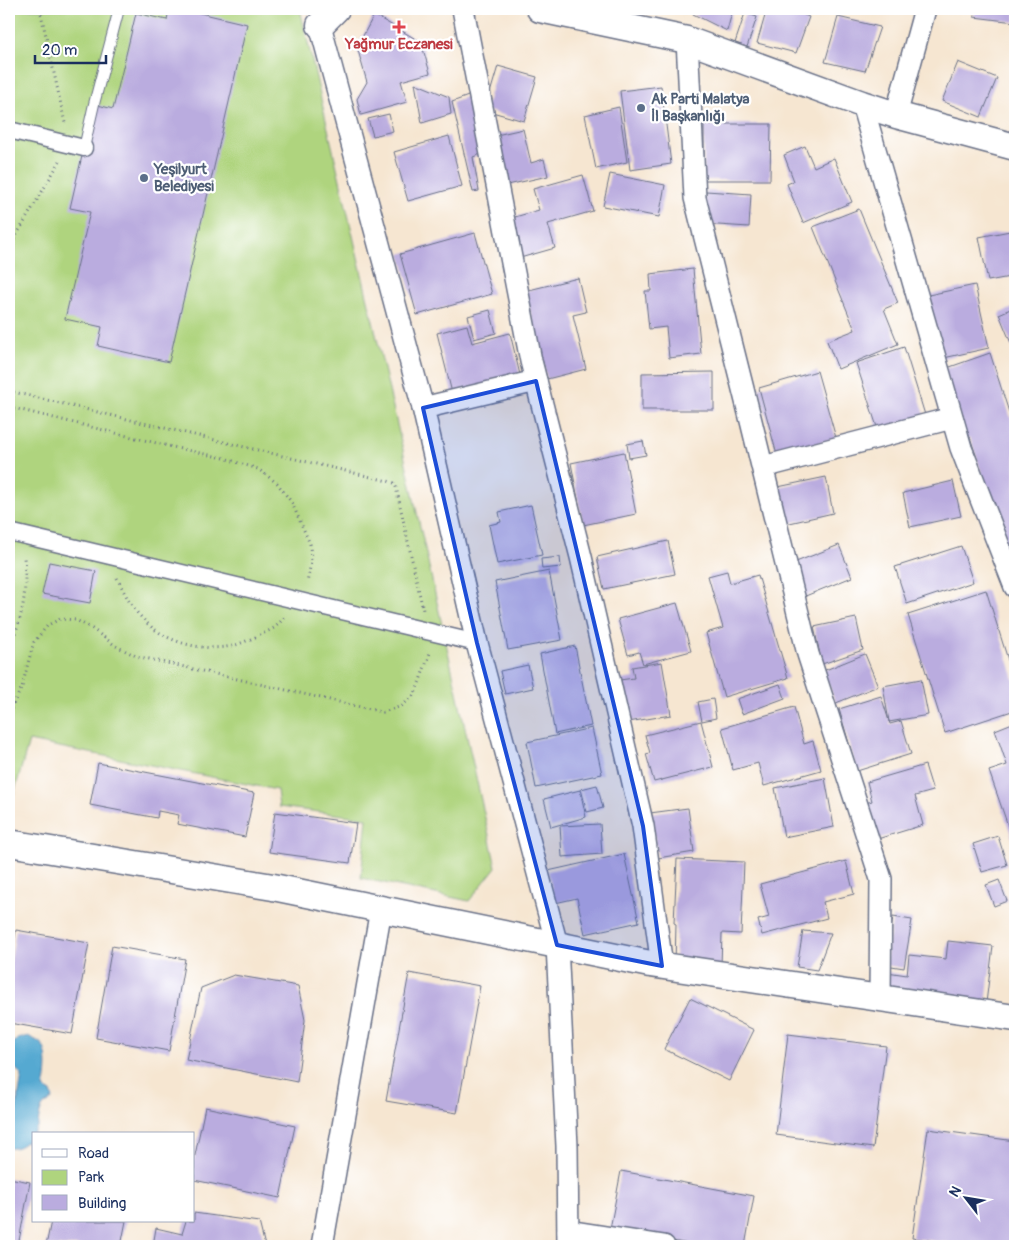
<svg xmlns="http://www.w3.org/2000/svg" width="1024" height="1255" font-family="Pangolin,sans-serif">
	<style>
		.green { fill: #afd47e; stroke: #65826e }
		.water { fill: #55a9d1; stroke: #386c98 }
		.building { fill: #baacdf }
		.lines { fill: none; stroke-linecap: round; stroke-linejoin: round }
		.service-casing { stroke: #686f86; stroke-width: 12 }
		.pedestrian-casing { stroke: #686f86; stroke-width: 19 }
		.minor-casing { stroke: #686f86; stroke-width: 24 }
		.tertiary-casing { stroke: #686f86; stroke-width: 29 }
		.path { stroke: #686f86; stroke-width: 3; stroke-dasharray: 1 4; stroke-linecap: butt }
		.service { stroke: #fff; stroke-width: 10 }
		.pedestrian { stroke: #fff; stroke-width: 16 }
		.minor { stroke: #fff; stroke-width: 21 }
		.tertiary { stroke: #fff; stroke-width: 26 }
		.marked { fill: #1d4ed8; fill-opacity: 0.2; stroke: #1d4ed8; stroke-width: 4; stroke-linejoin: round }
		.health-dot { fill: #e0444e; stroke: #fff; stroke-width: 2 }
		.service-dot { fill: #5c6f8a; stroke: #fff; stroke-width: 2 }
		.labels { text-anchor: middle; dominant-baseline: central; stroke-width: 4.5; stroke-linejoin: round; paint-order: stroke }
		.health-label { font-size: 15px; font-weight: bold; fill: #be3a42; stroke: #fff }
		.service-label { font-size: 15px; font-weight: bold; fill: #4e5e75; stroke: #fff; text-anchor: start }
	</style>
	<rect width="100%" height="100%" fill="#fff"/>
	<filter id="ink" filterUnits="userSpaceOnUse"><feTurbulence type="fractalNoise" baseFrequency=".02" numOctaves="2"/><feDisplacementMap in="SourceGraphic" scale="10" xChannelSelector="R" yChannelSelector="G"/><feConvolveMatrix kernelMatrix="1 2 1 2 8 2 1 2 1" color-interpolation-filters="sRGB"/></filter>
	<filter id="wash" filterUnits="userSpaceOnUse"><feTurbulence type="fractalNoise" baseFrequency=".0096" numOctaves="4" result="noise"/><feDisplacementMap in="SourceGraphic" scale="20" xChannelSelector="R" yChannelSelector="G"/><feGaussianBlur stdDeviation="1.12" result="paint"/><feColorMatrix in="noise" values="0 0 0 0 0 0 0 0 0 0 0 0 0 0 0 0 0 1.4 0 .05"/><feComposite in="paint" operator="in"/></filter>
	<g filter="url(#wash)">
		<rect width="100%" height="100%" fill="#f6e6d1"/>
		<polygon class="green" points="9,9 300,9 403,450 496,867 469,901 361,878 367,818 279,807 277,790 29,741 9,811"/>
		<path class="water" d="M28 1036C33 1039 40 1041 43 1046 49 1054 47 1078 44 1088L51 1092 53 1098C50 1103 44 1103 42 1108 39 1113 39 1119 38 1124 34 1136 22 1150 9 1148V1115L16 1111 22 1075C18 1071 13 1067 11 1063 5 1053 11 1042 20 1038 23 1037 26 1037 28 1036Z"/>
		<g id="blocks">
			<g class="building">
				<polygon points="169,9 183,9 247,24 169,362 98,346 102,327 65,319 90,212 70,208 94,104 113,109 136,13 167,20"/>
				<polygon points="693,9 733,9 727,31 693,14"/>
				<polygon points="767,9 790,9 809,17 796,53 757,43"/>
				<polygon points="975,9 1015,9 1015,22 974,17"/>
				<polygon points="745,13 757,17 747,47 735,43"/>
				<polygon points="374,15 421,42 430,73 401,81 407,102 361,115 357,99 367,82 357,47"/>
				<polygon points="838,17 880,27 865,71 825,62"/>
				<polygon points="958,62 997,78 981,117 942,101"/>
				<polygon points="498,66 537,77 524,121 485,110"/>
				<polygon points="415,83 449,97 451,114 422,123"/>
				<polygon points="661,86 671,164 630,170 620,91"/>
				<polygon points="471,95 486,152 473,157 479,191 473,192 452,102"/>
				<polygon points="619,107 627,162 596,169 585,115"/>
				<polygon points="389,114 393,131 373,136 368,119"/>
				<polygon points="704,124 771,124 770,180 704,180"/>
				<polygon points="523,129 531,163 544,159 548,176 503,186 492,136"/>
				<polygon points="449,136 462,186 408,201 394,152"/>
				<polygon points="805,146 814,167 834,158 852,202 803,223 787,184 794,181 784,155"/>
				<polygon points="610,174 665,185 659,217 603,206"/>
				<polygon points="583,175 593,211 548,224 555,248 520,258 508,219 539,210 533,189"/>
				<polygon points="706,191 751,194 749,227 703,224"/>
				<polygon points="859,209 898,303 884,309 898,344 838,369 827,341 855,330 813,227"/>
				<polygon points="1015,230 1015,276 988,281 979,237"/>
				<polygon points="475,233 492,294 417,315 400,254"/>
				<polygon points="693,269 701,354 669,358 666,327 649,329 645,291 651,291 650,274"/>
				<polygon points="578,278 586,312 573,315 586,369 547,379 525,291"/>
				<polygon points="975,285 989,348 939,359 924,296"/>
				<polygon points="1015,307 1015,353 999,314"/>
				<polygon points="490,310 496,333 474,339 468,316"/>
				<polygon points="467,325 472,343 510,333 521,379 453,397 437,333"/>
				<polygon points="904,347 925,415 878,430 856,363"/>
				<polygon points="990,353 1015,431 1015,563 1011,565 970,437 966,439 944,369"/>
				<polygon points="817,371 836,438 777,455 759,388"/>
				<polygon points="714,372 714,410 642,410 642,373"/>
				<polygon points="643,441 646,455 629,458 627,444"/>
				<polygon points="624,452 636,514 583,525 571,463"/>
				<polygon points="826,477 833,513 781,525 773,488"/>
				<polygon points="953,481 961,516 910,527 903,493"/>
				<polygon points="531,505 542,555 497,564 489,525 501,522 499,512"/>
				<polygon points="668,541 675,574 604,589 597,557"/>
				<polygon points="839,545 852,577 803,597 791,564"/>
				<polygon points="961,546 973,582 907,604 895,567"/>
				<polygon points="560,557 561,567 542,569 541,559"/>
				<polygon points="49,562 96,571 90,603 42,594"/>
				<polygon points="549,571 562,640 508,650 495,582"/>
				<polygon points="727,571 730,583 758,575 788,678 724,697 706,633 723,628 708,576"/>
				<polygon points="986,590 1015,682 1015,710 945,733 908,615"/>
				<polygon points="677,603 691,651 643,664 639,652 628,655 618,619"/>
				<polygon points="856,618 863,650 822,664 814,627"/>
				<polygon points="575,646 591,726 555,734 540,654"/>
				<polygon points="865,654 878,686 836,703 823,671"/>
				<polygon points="662,662 671,715 628,722 620,680 634,678 632,667"/>
				<polygon points="528,665 533,688 505,694 500,671"/>
				<polygon points="921,679 928,715 889,722 883,686"/>
				<polygon points="780,684 785,698 742,714 737,699"/>
				<polygon points="881,696 890,724 901,721 911,754 857,771 839,709"/>
				<polygon points="713,699 716,718 702,721 698,702"/>
				<polygon points="794,707 804,744 813,741 821,770 764,786 758,763 733,770 722,728"/>
				<polygon points="701,721 713,767 654,782 646,754 650,753 645,735"/>
				<polygon points="1015,722 1015,846 989,771 1007,765 995,730"/>
				<polygon points="592,728 602,774 536,788 527,742"/>
				<polygon points="98,763 254,793 245,837 177,824 179,815 158,811 157,818 90,805"/>
				<polygon points="925,765 933,791 915,796 923,825 874,840 863,804 872,801 867,782"/>
				<polygon points="825,778 834,827 784,837 775,788"/>
				<polygon points="597,785 603,808 587,812 581,789"/>
				<polygon points="580,790 586,817 551,827 544,799"/>
				<polygon points="688,808 694,852 658,858 650,813"/>
				<polygon points="275,812 356,823 350,863 269,852"/>
				<polygon points="600,824 602,854 562,857 560,826"/>
				<polygon points="998,836 1007,865 982,872 973,844"/>
				<polygon points="624,854 639,922 585,934 577,898 555,903 548,871"/>
				<polygon points="677,859 744,862 741,934 722,933 721,966 675,964 676,924 674,923"/>
				<polygon points="846,861 854,894 823,902 827,918 762,935 758,920 769,917 760,884"/>
				<polygon points="999,880 1007,901 994,906 986,885"/>
				<polygon points="893,917 912,920 904,968 885,965"/>
				<polygon points="16,930 89,943 72,1034 9,1023 9,972"/>
				<polygon points="803,931 831,933 817,970 797,967"/>
				<polygon points="948,941 993,946 986,1003 885,992 887,972 907,975 909,955 946,959"/>
				<polygon points="112,946 185,959 169,1051 96,1038"/>
				<polygon points="409,973 480,986 457,1113 386,1101"/>
				<polygon points="234,975 298,986 305,1020 297,1082 186,1060 201,988"/>
				<polygon points="690,998 754,1030 729,1081 664,1049"/>
				<polygon points="788,1034 886,1046 873,1148 776,1135"/>
				<polygon points="205,1107 295,1126 280,1198 194,1180 194,1160"/>
				<polygon points="928,1129 1015,1141 1015,1200 1009,1246 974,1246 912,1238"/>
				<polygon points="621,1171 754,1196 745,1246 699,1246 610,1229"/>
				<polygon points="9,1178 30,1182 18,1246 9,1246"/>
				<polygon points="194,1213 259,1222 265,1246 153,1246 156,1228 182,1234 186,1221 194,1221"/>
				<polygon points="51,1221 126,1221 121,1246 46,1246"/>
			</g>
		</g>
	</g>
	<g filter="url(#ink)">
		<use href="#blocks" fill-opacity="0" stroke="#686f86" stroke-width="1"/>
		<g class="lines">
			<defs>
				<polyline id="service" points="84,148 94,104 119,9"/>
				<g id="pedestrian">
					<polyline points="9,130 84,148"/>
					<polyline points="9,532 477,643"/>
				</g>
				<g id="minor">
					<polyline points="463,9 531,361 581,557 643,826 662,966"/>
					<polyline points="320,25 423,408 477,643 557,945 567,1146 568,1246"/>
					<polyline points="687,40 695,198 751,421 808,654 881,879 880,998"/>
					<polyline points="862,104 961,448 1015,587"/>
					<polyline points="896,115 925,9"/>
					<polyline points="423,408 536,381"/>
					<polyline points="763,467 952,418"/>
					<polyline points="568,1231 664,1246"/>
					<polyline points="322,1246 381,909"/>
				</g>
				<g id="tertiary">
					<polyline points="540,9 687,40 862,104 896,115 1015,147"/>
					<polyline points="320,25 336,9"/>
					<polyline points="9,843 273,887 650,964 1015,1018"/>
				</g>
			</defs>
			<use href="#service" class="service-casing"/>
			<use href="#pedestrian" class="pedestrian-casing"/>
			<use href="#minor" class="minor-casing"/>
			<use href="#tertiary" class="tertiary-casing"/>
			<g class="path">
				<polyline points="40,9 65,123"/>
				<polyline points="9,248 60,161"/>
				<polyline points="9,391 388,481 394,483 396,487 423,610"/>
				<polyline points="9,407 181,449 224,458 258,469 277,483 292,503 303,528 310,544 311,562 307,583"/>
				<path d="M117 578C124 591 130 606 141 617 163 642 200 652 232 646 241 644 265 633 274 628 278 625 281 621 285 617"/>
				<path d="M9 647C24 616 27 591 24 557"/>
				<polyline points="9,713 22,687 28,663 34,642 48,625 60,619 76,620 91,628 116,646 136,656 383,712 402,706 415,694 430,653"/>
			</g>
			<use href="#service" class="service"/>
			<use href="#pedestrian" class="pedestrian"/>
			<use href="#minor" class="minor"/>
			<use href="#tertiary" class="tertiary"/>
		</g>
	</g>
	<path class="marked" d="M536 381 643 826 662 966 557 945 477 643 423 408Z"/>
	<path class="health-dot" d="M396.5 19.5h5v5h5v5h-5v5h-5v-5h-5v-5h5z"/>
	<g class="service-dot">
		<circle cx="641" cy="108" r="5"/>
		<circle cx="144" cy="178" r="5"/>
	</g>
	<g class="labels">
		<g class="health-label">
			<text x="399" y="44">Yağmur Eczanesi</text>
		</g>
		<g class="service-label">
			<text x="651" y="99">Ak Parti Malatya<tspan x="651" dy="17">İl Başkanlığı</tspan></text>
			<text x="154" y="169">Yeşilyurt<tspan x="154" dy="17">Belediyesi</tspan></text>
		</g>
	</g>
	<rect width="1024" height="1255" fill="none" stroke="#fff" stroke-width="30"/>
	<rect x="32" y="1132" width="162" height="90" fill="#ffffff" stroke="#a4acbf"/>
	<rect x="42" y="1149" width="25" height="8" fill="#ffffff" stroke="#a4acbf"/>
	<text x="78" y="1158" font-size="15" fill="#1b2f5e">Road</text>
	<rect x="42" y="1170" width="25" height="15" fill="#afd47e" stroke="#a4acbf"/>
	<text x="78" y="1182" font-size="15" fill="#1b2f5e">Park</text>
	<rect x="42" y="1195" width="25" height="15" fill="#baacdf" stroke="#a4acbf"/>
	<text x="78" y="1208" font-size="15" fill="#1b2f5e">Building</text>
	<g transform="translate(966 1198) rotate(301)" stroke="#ffffff" stroke-width="4" paint-order="stroke">
	<path d="M0-4L9 19L0 12L-9 19Z" fill="#1b2f5e"/>
	<text y="-8" font-size="14" font-weight="bold" text-anchor="middle" fill="#1b2f5e">N</text>
	</g>
	<path d="M35 55v8h71v-8" fill="none" stroke="#1b2f5e" stroke-width="2.5"/>
	<text x="42" y="55" font-size="15" fill="#1b2f5e" stroke="#ffffff" stroke-width="4" paint-order="stroke">20 m</text>
</svg>
